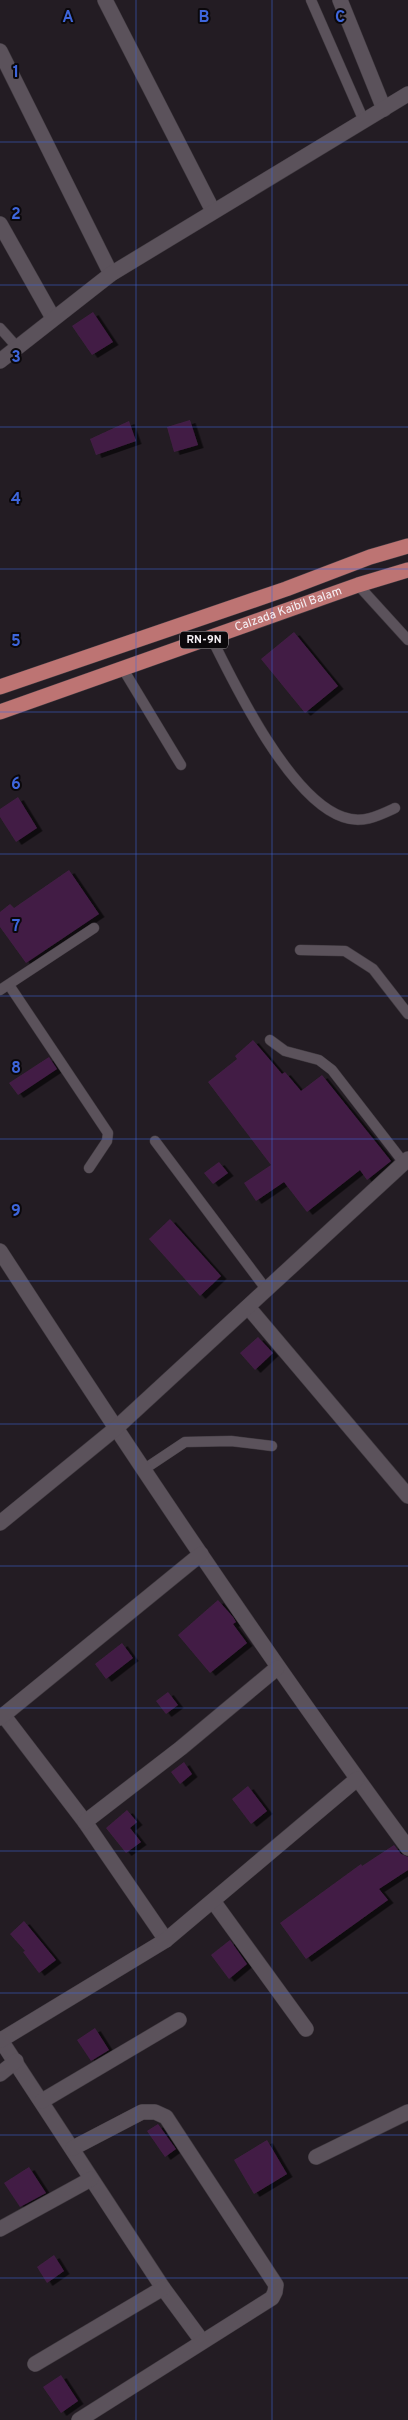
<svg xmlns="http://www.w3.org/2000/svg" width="408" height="2420" font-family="Overpass,sans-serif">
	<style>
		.building { fill: #431f45; filter: url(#shadow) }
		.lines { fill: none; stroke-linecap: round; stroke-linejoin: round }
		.service-casing { stroke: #403a40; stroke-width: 11 }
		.minor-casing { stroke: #403a40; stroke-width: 16 }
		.tertiary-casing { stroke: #403a40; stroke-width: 16 }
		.primary-casing { stroke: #403a40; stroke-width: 16 }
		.service { stroke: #5b525b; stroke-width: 10 }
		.minor { stroke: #5b525b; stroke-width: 15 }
		.tertiary { stroke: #5b525b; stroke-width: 15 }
		.primary { stroke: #bd7473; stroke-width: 15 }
		.grid { fill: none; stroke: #3e66dc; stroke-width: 1; stroke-opacity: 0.55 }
		.labels { text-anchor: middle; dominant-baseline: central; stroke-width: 4; stroke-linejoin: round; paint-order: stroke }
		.shield { fill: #0b080b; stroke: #b0abb0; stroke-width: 1 }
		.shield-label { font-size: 11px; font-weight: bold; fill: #f6f1f6 }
		.street-label { font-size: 12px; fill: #f6f1f6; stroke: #0b080b }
		.grid-label { font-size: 16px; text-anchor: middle; font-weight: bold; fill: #3e66dc; stroke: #0b080b; stroke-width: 4; stroke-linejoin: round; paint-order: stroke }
	</style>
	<defs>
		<filter id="shadow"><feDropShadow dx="5.5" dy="3" stdDeviation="0" flood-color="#0009"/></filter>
	</defs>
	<rect width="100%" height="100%" fill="#231c23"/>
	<g class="building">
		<polygon points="93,312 113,342 92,355 72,326"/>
		<polygon points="190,420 198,445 174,452 167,427"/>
		<polygon points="129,421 136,441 96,455 90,439"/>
		<polygon points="294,632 338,686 305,713 261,659"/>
		<polygon points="18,797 37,828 16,842 0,817 0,809"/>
		<polygon points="69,870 99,914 26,963 0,927 0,912 10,904 14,908"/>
		<polygon points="253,1040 282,1074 285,1072 301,1091 322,1075 391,1161 367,1180 360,1170 307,1212 284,1182 256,1201 244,1183 271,1165 208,1082 237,1059 235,1056"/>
		<polygon points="49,1057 57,1069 18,1095 9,1083"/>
		<polygon points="219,1162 228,1173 213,1184 204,1173"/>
		<polygon points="170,1219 221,1276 200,1296 149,1239"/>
		<polygon points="258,1337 273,1353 255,1370 240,1353"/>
		<polygon points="218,1600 233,1617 236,1622 233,1624 247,1643 210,1673 178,1635"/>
		<polygon points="122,1643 133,1658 106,1679 95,1664"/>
		<polygon points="168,1692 178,1705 166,1714 156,1701"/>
		<polygon points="184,1762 192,1774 180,1784 171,1772"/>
		<polygon points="248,1786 267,1811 251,1824 232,1799"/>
		<polygon points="127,1810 137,1822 130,1828 141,1842 126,1853 106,1828"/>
		<polygon points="394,1845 401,1854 408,1857 408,1870 379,1889 388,1900 306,1959 280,1923 361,1864 362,1866"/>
		<polygon points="24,1921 56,1960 39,1973 23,1952 25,1951 10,1934"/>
		<polygon points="230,1940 247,1964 229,1979 211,1955"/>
		<polygon points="95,2028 109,2050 91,2061 77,2040"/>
		<polygon points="158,2124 176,2149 165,2157 147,2131"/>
		<polygon points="267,2140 287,2174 254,2194 234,2160"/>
		<polygon points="29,2167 46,2193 20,2207 4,2183"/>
		<polygon points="54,2255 64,2271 47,2283 37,2267"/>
		<polygon points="61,2375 78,2401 61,2413 43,2387"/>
	</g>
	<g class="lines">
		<defs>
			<g id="service">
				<polyline points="311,0 364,121"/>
				<polyline points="0,328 17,347"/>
				<polyline points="358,585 408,640"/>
				<path d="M211 637C235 686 290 799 343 817 362 824 378 816 395 808"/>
				<polyline points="123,669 181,765"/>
				<polyline points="300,950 345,951 373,969 408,1014"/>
				<polyline points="9,985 108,1133 107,1141 89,1168"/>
				<polyline points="0,990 94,928"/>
				<polyline points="270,1040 285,1051 319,1060 332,1070 404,1163"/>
				<polyline points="155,1141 266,1289"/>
				<polyline points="143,1470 185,1442 231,1441 272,1446"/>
			</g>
			<g id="minor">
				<polyline points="105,0 213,211"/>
				<polyline points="340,0 384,109"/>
				<polyline points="0,51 111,274"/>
				<polyline points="0,224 53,318"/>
				<polyline points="0,361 111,274 408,94"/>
				<path d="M0 1251C131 1453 265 1654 408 1848"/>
				<polyline points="248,1307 408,1496"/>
				<polyline points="4,1716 85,1822 166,1940"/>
				<polyline points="0,1718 201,1554"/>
				<polyline points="85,1822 181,1748 277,1668"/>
				<polyline points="213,1901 306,2029"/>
				<polyline points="0,2039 163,2288 202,2341"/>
				<polyline points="1,2040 166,1940 357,1779"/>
				<polyline points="0,2074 16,2061"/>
				<polyline points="42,2101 179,2020"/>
				<polyline points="73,2148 142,2112 155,2112 166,2117 276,2285 275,2292 272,2298 79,2420"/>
				<polyline points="316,2157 408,2112"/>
				<polyline points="0,2229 91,2179"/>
				<polyline points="35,2364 163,2288"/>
			</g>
			<polyline id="tertiary" points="0,1523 115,1429 408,1159"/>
			<g id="primary">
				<polyline points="0,687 286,589 370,557 408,546"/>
				<path id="s1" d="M0 712 358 585 408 570"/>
			</g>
		</defs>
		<use href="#service" class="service-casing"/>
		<use href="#minor" class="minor-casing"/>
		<use href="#tertiary" class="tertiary-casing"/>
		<use href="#primary" class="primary-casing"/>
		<use href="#service" class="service"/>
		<use href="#minor" class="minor"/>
		<use href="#tertiary" class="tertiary"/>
		<use href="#primary" class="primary"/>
	</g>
	<path class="grid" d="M136 0V2420M272 0V2420M0 142H408M0 285H408M0 427H408M0 569H408M0 712H408M0 854H408M0 996H408M0 1139H408M0 1281H408M0 1424H408M0 1566H408M0 1708H408M0 1851H408M0 1993H408M0 2135H408M0 2278H408"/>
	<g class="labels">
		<rect class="shield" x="180" y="631.5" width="48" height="17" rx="4"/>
		<g class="shield-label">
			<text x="204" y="640">RN-9N</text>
		</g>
		<g class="street-label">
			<text stroke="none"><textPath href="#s1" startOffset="306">Calzada Kaibil Balam</textPath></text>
		</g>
	</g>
	<g class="grid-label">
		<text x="68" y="22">A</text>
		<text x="204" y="22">B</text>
		<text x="340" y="22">C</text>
		<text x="16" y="77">1</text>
		<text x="16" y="219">2</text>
		<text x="16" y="362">3</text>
		<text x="16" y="504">4</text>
		<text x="16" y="646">5</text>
		<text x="16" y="789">6</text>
		<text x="16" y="931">7</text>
		<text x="16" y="1073">8</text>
		<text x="16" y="1216">9</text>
	</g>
</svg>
